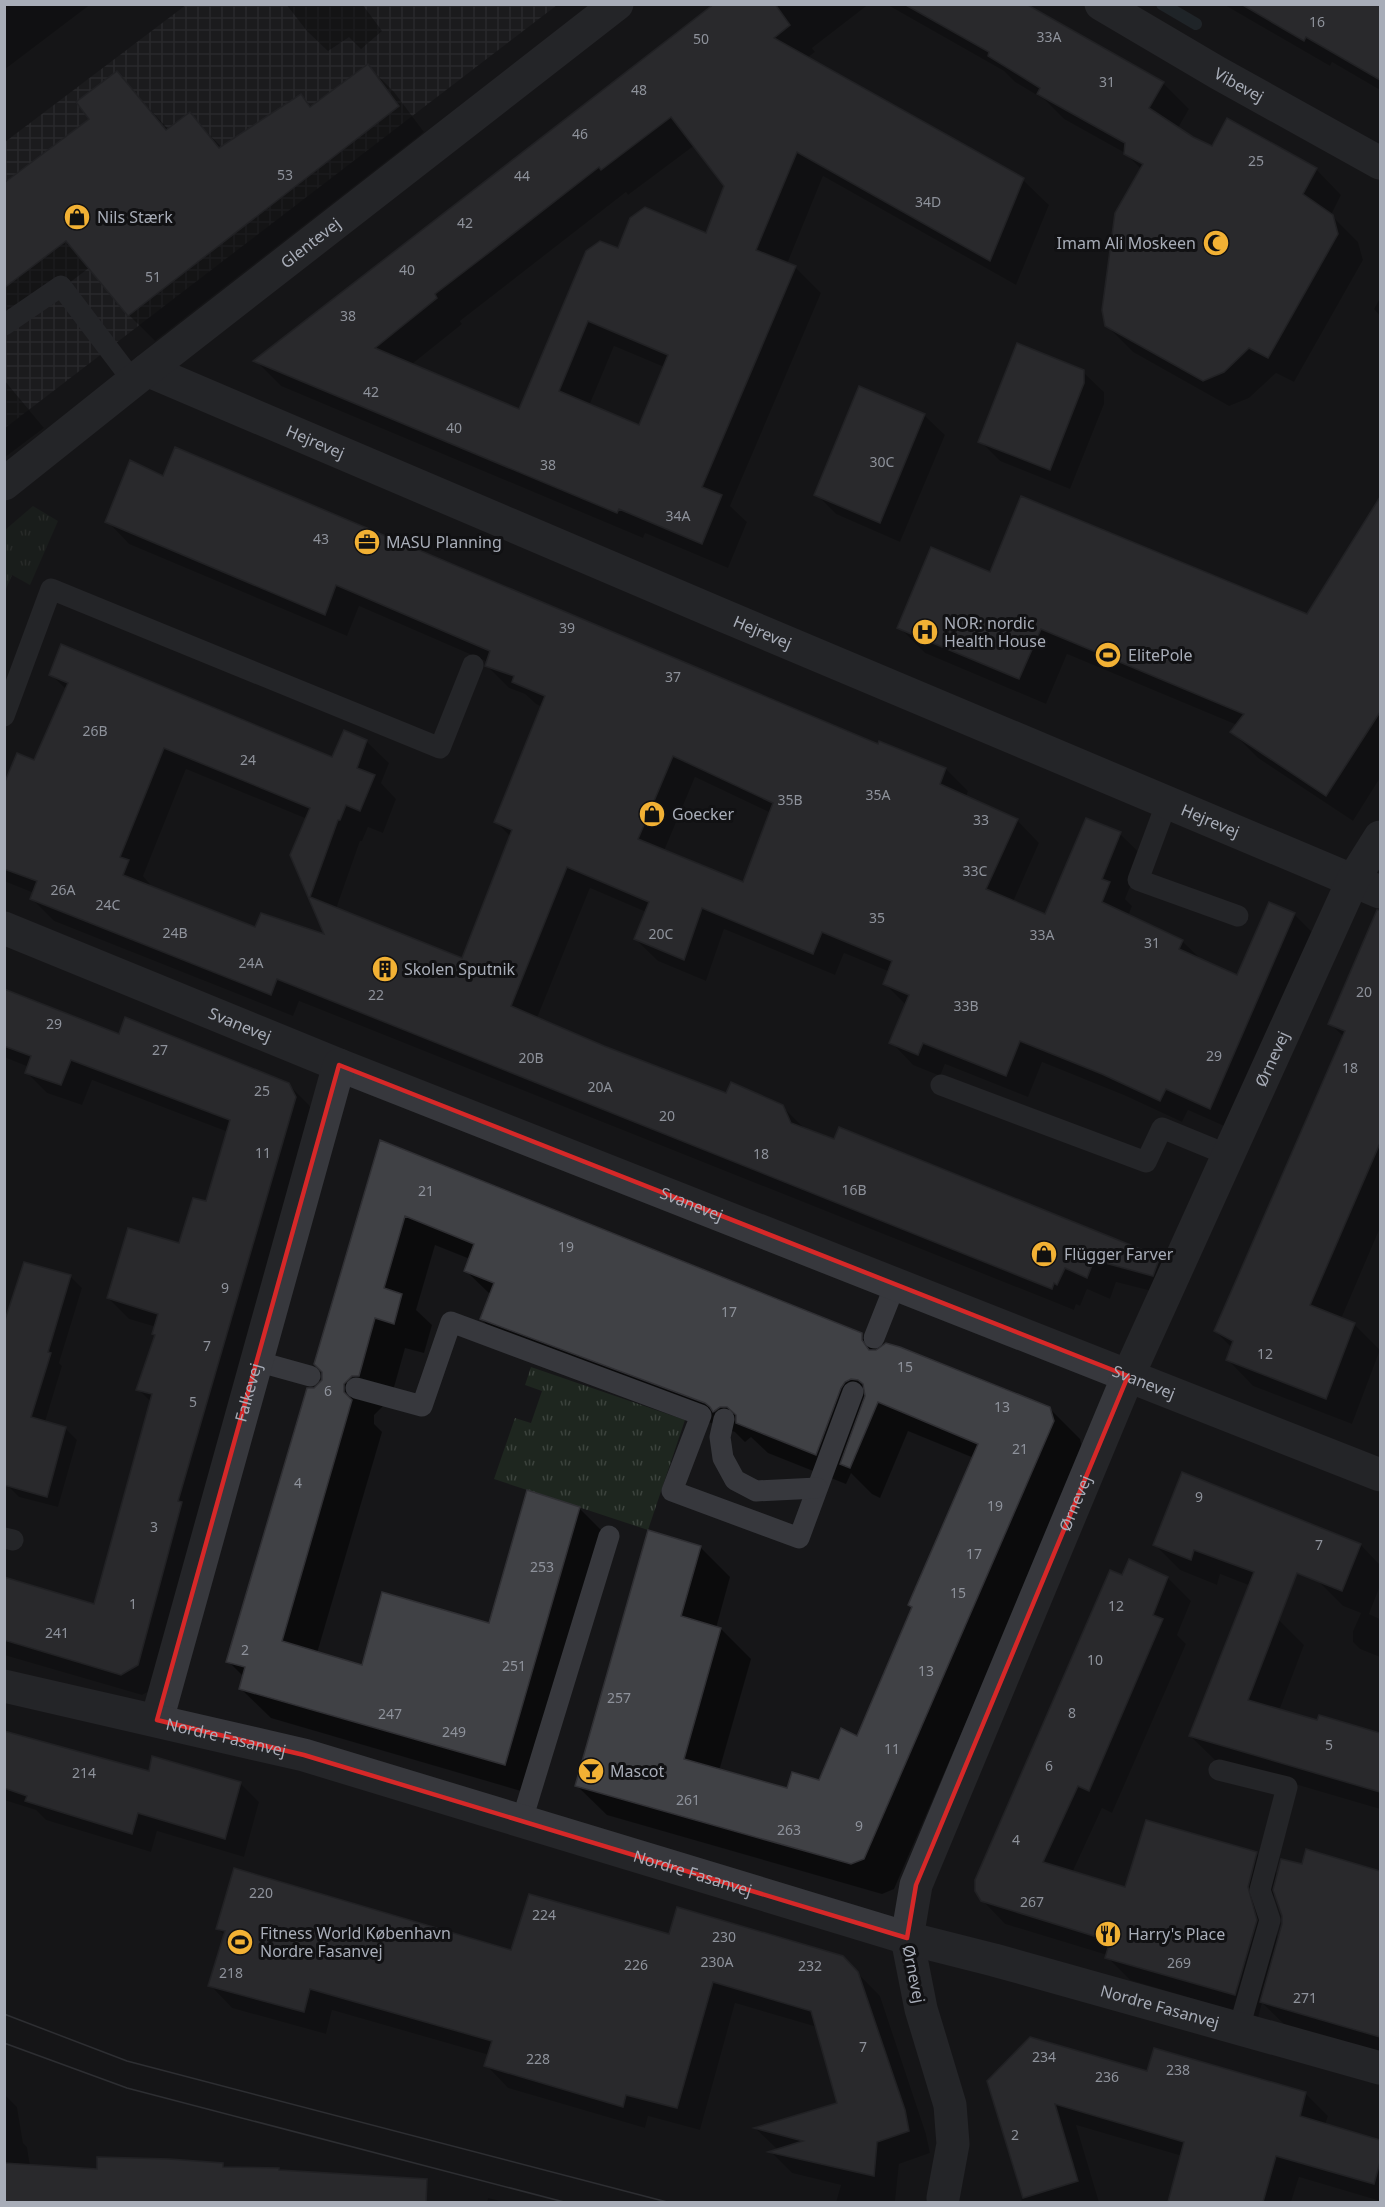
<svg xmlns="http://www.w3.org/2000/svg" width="1385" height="2207" font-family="'Noto Sans',sans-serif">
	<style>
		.industrial { fill: url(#industrial-grid) }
		.grass { fill: url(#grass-tufts) }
		.shadow { fill: #0007; fill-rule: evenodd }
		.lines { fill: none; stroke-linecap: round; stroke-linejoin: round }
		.stream { stroke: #2c353c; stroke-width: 12 }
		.building { fill: #404145; stroke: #303034; stroke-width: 1.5; fill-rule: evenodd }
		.service { stroke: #37383d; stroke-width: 21 }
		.minor { stroke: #37383d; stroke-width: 33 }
		.tertiary { stroke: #37383d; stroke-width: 33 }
		.tram { stroke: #4a4c52; stroke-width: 1.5 }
		.marked { fill: none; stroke: #d62828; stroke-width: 4.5; stroke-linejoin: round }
		.labels { text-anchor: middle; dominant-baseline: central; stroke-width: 6; stroke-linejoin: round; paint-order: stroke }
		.number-label { font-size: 14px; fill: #8e929b }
		.street-label { font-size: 16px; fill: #a8adb8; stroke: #111113 }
		.poi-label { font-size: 16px; fill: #a8adb8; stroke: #111113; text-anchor: start }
	</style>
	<defs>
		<pattern id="industrial-grid" width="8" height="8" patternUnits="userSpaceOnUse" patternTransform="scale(1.5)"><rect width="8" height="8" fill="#222225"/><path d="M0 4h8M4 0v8" fill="none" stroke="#3f3f43"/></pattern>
		<pattern id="grass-tufts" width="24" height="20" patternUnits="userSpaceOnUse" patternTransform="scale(1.5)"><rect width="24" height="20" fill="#1e261f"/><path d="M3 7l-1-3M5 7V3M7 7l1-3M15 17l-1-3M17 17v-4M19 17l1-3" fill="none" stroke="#3c433d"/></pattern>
	</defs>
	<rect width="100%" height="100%" fill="#161618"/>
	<polygon class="industrial" points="186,5 557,5 5,428 5,142"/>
	<g class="grass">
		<polygon points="33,506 58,521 30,585 12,575 5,591 5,530"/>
		<polygon points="531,1367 685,1420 648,1530 494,1479 515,1418 531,1423 542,1391 525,1385"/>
	</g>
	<g class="shadow">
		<polygon points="4,4 91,4 4,70"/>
		<polygon points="286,4 362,4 382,31 361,49 349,37 328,51 307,31"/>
		<path d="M717 4H869L812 48 815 52 807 58 1023 180 1049 205 1016 285 823 176 787 264 795 267 821 293 730 506 747 522 728 568 645 533 643 538 281 386 256 361ZM695 145 726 185 707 235 618 250 519 411 411 365 462 324 460 321 626 192 628 195ZM614 346 664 367 640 427 589 406Z"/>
		<polygon points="886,4 1023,4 1163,83 1189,109 1178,128 1213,148 1316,169 1341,195 1331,215 1358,242 1363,260 1294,382 1276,373 1249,398 1229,406 1133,352 1106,325 1142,170 1125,153 1064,119 1045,100 1015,82 1004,71"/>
		<polygon points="1223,4 1380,4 1380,90 1332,62 1330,66"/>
		<polygon points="368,66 394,92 424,132 155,341 129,315 90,267 4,333 4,185 91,120 116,73 169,130 190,114 222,148 301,96 312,107"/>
		<polygon points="1380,298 1380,316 1374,309"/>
		<polygon points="1083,372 1104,392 1104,404 1070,489 1000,461 980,441"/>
		<polygon points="4,380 44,428 4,458"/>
		<polygon points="924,415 945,435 900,542 836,514 816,494"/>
		<path d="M163 478 879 746 880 743 946 769 968 791 966 797 1017 820 1039 843 1013 902 1046 916 1087 819 1120 834 1143 856 1125 899 1132 906 1128 916 1182 941 1202 960 1238 977 1294 914 1316 936 1233 1130 1188 1110 1182 1122 1126 1096 1042 1062 1028 1097 945 1064 940 1076 913 1065 891 1042 906 1005 885 984 890 972 844 953 835 975 724 929 706 981 658 961 635 939 646 912 590 888 537 1018 603 1047 727 1095 782 1106 805 1129 1159 1258 1181 1281 1175 1297 1116 1282 1110 1299 1087 1289 1080 1306 1076 1304 1074 1310 299 1001 293 1016 54 921 32 899 34 893 4 881V788L35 762 67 690 50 674 333 759 366 741 389 763 381 783 396 799 383 833 368 827 362 841H360L336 909 462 960 511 837 496 822 542 707 536 704 525 694 509 688 487 666 488 662 359 606 347 636 129 544 107 521ZM186 769 307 819 292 855 327 936 256 929 149 887 150 884 143 876ZM695 777 771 813 744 884 664 851Z"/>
		<polygon points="1380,500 1380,778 1353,821 1258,758 1232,732 1237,725 1067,654 1046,704 925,653 899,627 991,574 1308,616"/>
		<polygon points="1377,937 1380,939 1380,1228 1341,1319 1354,1324 1380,1350 1352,1424 1253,1386 1228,1360 1232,1348 1215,1331 1344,1037 1330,1024"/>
		<polygon points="4,990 120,1036 288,1084 309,1105 316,1119 159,1686 142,1695 4,1655 4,1579 95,1606 151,1402 138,1389 157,1336 156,1327 129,1319 108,1298 180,1245 207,1203 228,1132 92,1080 82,1105 47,1093 27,1073 29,1067 4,1057"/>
		<path d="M381 1142 861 1334 878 1351 1049 1408 1080 1439 1083 1452 894 1889 882 1894 607 1815 576 1785 700 1547 730 1577 716 1628 721 1629 751 1659 719 1771 788 1790 820 1782 858 1738 974 1458 908 1431 880 1498 872 1494 851 1473 846 1484 768 1453 751 1437 745 1442 735 1432 512 1349 481 1319 491 1295 466 1271 470 1259 435 1245 416 1310 432 1325 424 1353 405 1348 389 1405 383 1406 374 1415V1424L382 1432 317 1653 363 1667 490 1624 579 1508 609 1538 535 1795 271 1718 240 1688 244 1677 228 1661 314 1390 324 1381ZM359 1372 348 1382V1377ZM726 1403 715 1413 713 1411Z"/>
		<polygon points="70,1276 82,1288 59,1363 62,1366 45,1422 65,1428 77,1440 58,1507 19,1497 7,1485"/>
		<polygon points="1183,1474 1284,1599 1220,1574 1217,1585 1180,1570 1154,1544"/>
		<polygon points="1335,1535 1361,1545 1380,1565 1380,1586 1369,1614 1380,1619 1380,1657 1360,1649 1353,1642 1353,1631 1361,1613 1343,1606 1317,1580"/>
		<path d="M1123 1577 1168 1578 1191 1601 1177 1635 1186 1644 1112 1813 1102 1808 1072 1873 1126 1889 1256 1853 1279 1875 1303 1866 1307 1851 1380 1872V2054L1287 2027 1262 2003 1258 2018 1130 1980 1107 1957V1955L1005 1924 982 1900ZM1275 1891 1284 1916V1924L1279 1942 1270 1911Z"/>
		<polygon points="1279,1620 1304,1645 1279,1711 1318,1722 1320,1717 1380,1735 1380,1809 1216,1761 1190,1736"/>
		<polygon points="4,1732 150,1773 240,1783 259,1802 244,1857 157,1831 151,1852 46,1820 36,1810 4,1800"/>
		<polygon points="218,1929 512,1952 670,1935 842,1957 880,1996 926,2134 930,2153 899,2164 895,2202 836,2202 841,2185 792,2173 771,2152 778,2150 756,2129 839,2104 817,2027 735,2003 700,2130 648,2116 645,2128 508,2088 486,2065 489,2055 332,2010 326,2034 232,2008 210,1985 225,1936"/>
		<polygon points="1155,2050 1306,2094 1328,2116 1325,2125 1380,2141 1380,2201 1299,2177 1291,2202 1169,2202 1182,2156 1076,2125 1099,2202 1021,2202 1023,2193 989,2081 1148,2073"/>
		<polygon points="4,2094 17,2107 23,2143 27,2147 30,2166 98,2170 223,2165 227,2169 278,2169 281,2171 413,2196 419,2202 4,2202"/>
		<polygon points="488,2198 506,2202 487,2202"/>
	</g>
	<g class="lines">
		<polyline class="stream" points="1162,4 1196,24"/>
	</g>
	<g class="building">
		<path d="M714 4H775L790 25 774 38 1024 178 990 261 797 152 756 250 796 266 702 487 722 495 702 544 619 509 617 513 253 361ZM671 117 724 186 706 233 645 207 630 218 618 248 600 241 586 251 519 409 375 348 437 298 435 294 482 258 599 167 601 170ZM588 321 668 355 639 425 559 391Z"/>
		<polygon points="904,4 1026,4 1164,82 1149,108 1193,137 1212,146 1227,118 1317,168 1303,194 1333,215 1338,234 1268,358 1249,348 1224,372 1203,381 1105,326 1102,310 1115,213 1143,164 1124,154 1125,143 1037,94 1040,88 988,56 989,52"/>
		<polygon points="1241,4 1380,4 1380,80 1306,37 1304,41"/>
		<polygon points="368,64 399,106 128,316 66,241 4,288 4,183 89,119 76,102 117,71 166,130 190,112 219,148 301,94 310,107"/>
		<polygon points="1017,343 1084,370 1084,383 1050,470 978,442"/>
		<polygon points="859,386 925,414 880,523 814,495"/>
		<path d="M175 447 878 744 879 741 946 768 940 784 1018 819 986 889 1045 914 1086 818 1121 832 1102 879 1110 882 1102 902 1183 940 1179 949 1237 975 1269 902 1295 913 1210 1109 1166 1089 1160 1101 1102 1074 1020 1041 1006 1076 923 1043 918 1055 889 1043 909 995 883 984 892 961 822 932 813 954 702 908 684 960 634 939 649 902 567 867 511 1006 604 1046 726 1093 731 1082 783 1105 791 1123 834 1139 839 1127 1160 1257 1153 1276 1094 1260 1087 1278 1065 1268 1057 1285 1054 1283 1052 1289 277 979 271 995 30 899 37 881 4 869V784L17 753 34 760 68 683 49 675 61 644 332 757 344 730 367 740 357 768 375 775 360 811 346 805 340 820H338L310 897 462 958 512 830 494 822 545 696 512 682 514 676 485 666 490 651 336 585 325 615 105 522 130 460 163 476ZM164 748 310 808 290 855 324 934 261 913 255 927 123 875 129 860 120 857ZM673 756 773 803 743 882 638 839Z"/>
		<polygon points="1021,496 1307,614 1380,497 1380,712 1326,796 1230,732 1244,714 1041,629 1019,679 897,628 931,547 990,572"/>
		<polygon points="1377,910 1380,910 1380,1143 1310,1305 1355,1323 1326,1399 1226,1360 1233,1341 1214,1331 1345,1031 1328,1024"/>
		<polygon points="4,989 119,1034 125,1017 289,1083 296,1097 178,1501 182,1502 138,1665 121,1675 4,1640 4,1577 94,1604 152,1394 136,1390 155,1335 152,1334 158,1314 107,1298 128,1228 179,1243 193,1198 206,1201 230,1120 71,1060 61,1085 25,1073 31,1056 4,1046"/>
		<polygon points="380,1140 862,1333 862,1340 869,1350 876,1350 886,1343 900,1347 1050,1407 1054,1421 864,1859 851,1864 575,1786 648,1530 701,1546 681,1616 721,1628 684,1759 787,1788 792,1772 819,1780 841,1728 857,1736 912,1607 908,1605 978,1444 878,1402 850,1468 840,1464 865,1396 863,1384 858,1380 851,1379 845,1382 841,1388 816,1455 736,1423 736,1415 727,1407 720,1407 713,1412 710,1407 705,1403 480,1319 494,1283 464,1271 474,1244 405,1216 384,1288 402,1294 394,1324 375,1318 359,1376 352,1376 344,1384 344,1392 352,1400 282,1641 362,1665 382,1592 489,1623 527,1490 580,1507 505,1765 239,1689 245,1667 226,1662 307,1388 314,1388 322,1380 322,1372 314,1364"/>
		<polygon points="24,1262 71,1275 48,1352 51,1353 31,1417 66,1427 47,1497 4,1485 4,1323"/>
		<polygon points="1182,1472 1361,1544 1342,1591 1297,1573 1248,1700 1317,1720 1319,1715 1380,1733 1380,1792 1189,1736 1254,1572 1194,1550 1191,1560 1153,1545"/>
		<polygon points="1129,1559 1168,1577 1153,1615 1163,1619 1089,1791 1078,1786 1043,1862 1125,1887 1146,1820 1257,1852 1248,1887 1257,1920 1235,1995 1105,1958 1110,1941 981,1901 975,1891 975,1880 1110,1570 1122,1575"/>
		<polygon points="4,1731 149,1771 152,1756 241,1782 225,1839 138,1813 132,1834 25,1801 27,1796 4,1788"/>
		<polygon points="1306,1849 1380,1871 1380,2037 1260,2002 1282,1924 1282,1916 1273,1890 1281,1859 1302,1864"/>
		<polygon points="234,1868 511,1950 529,1894 669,1934 677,1907 843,1956 858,1972 905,2110 909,2131 877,2142 874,2176 768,2152 803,2141 754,2128 837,2103 811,2011 713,1982 677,2108 626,2095 623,2107 484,2066 492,2041 310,1989 304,2012 208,1986 225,1931 216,1929"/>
		<polygon points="1030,2037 1147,2071 1154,2048 1306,2092 1300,2116 1380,2140 1380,2162 1374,2184 1276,2156 1263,2202 1168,2202 1184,2142 1055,2104 1078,2181 1023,2198 987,2081"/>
		<polygon points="97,2157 169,2159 223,2163 223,2167 279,2168 279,2170 427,2179 426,2202 4,2202 4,2163 97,2169"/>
	</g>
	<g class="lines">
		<g class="service">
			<polyline points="4,325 61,286 133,381"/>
			<polyline points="4,716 51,589 440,748 473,665"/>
			<polyline points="1167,802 1138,880 1238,916"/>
			<polyline points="941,1085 1146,1162 1162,1128 1228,1155"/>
			<polyline points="874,1338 895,1285"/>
			<polyline points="256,1361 310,1376"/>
			<polyline points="356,1388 422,1406 451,1322 701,1415 672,1491 799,1538 853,1392"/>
			<polyline points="724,1419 720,1437 723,1458 735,1480 756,1491 817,1488"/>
			<polyline points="4,1538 13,1540"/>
			<polyline points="1219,1770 1287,1787 1260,1890 1270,1920 1239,2028"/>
			<polyline points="522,1820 609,1536"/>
		</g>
		<g class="minor">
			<path id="s1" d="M1101 4 1218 73 1380 163"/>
			<path id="s2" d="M147 370 722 615 1380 892"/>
			<path id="s3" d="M4 484 147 370 617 4"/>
			<path id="s4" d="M4 928 339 1065 1380 1475"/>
			<path id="s5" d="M157 1720 339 1065"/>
			<path id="s6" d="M943 2198 953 2144 950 2105 921 2009 907 1938 916 1885 1128 1376 1353 880 1380 837"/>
		</g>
		<path class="tertiary" id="s7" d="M4 1686 304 1755 907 1938 994 1960 1380 2068"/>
		<g class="tram">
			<polyline points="4,2014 127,2061 667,2202"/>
			<polyline points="4,2043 127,2088 564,2202"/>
		</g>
	</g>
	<path d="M0 0H1385V2207H0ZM339 1065 1128 1376 916 1885 907 1938 304 1755 157 1720Z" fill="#161618" fill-opacity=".55" fill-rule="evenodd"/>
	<path class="marked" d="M339 1065 1128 1376 916 1885 907 1938 304 1755 157 1720Z"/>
	<defs>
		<symbol id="shop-disc" viewBox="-11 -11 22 22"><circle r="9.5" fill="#f2b134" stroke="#111113"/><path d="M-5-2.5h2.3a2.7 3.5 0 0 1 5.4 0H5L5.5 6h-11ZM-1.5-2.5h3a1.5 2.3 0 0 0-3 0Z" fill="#111"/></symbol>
		<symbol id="mosque-disc" viewBox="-11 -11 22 22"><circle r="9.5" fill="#f2b134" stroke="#111113"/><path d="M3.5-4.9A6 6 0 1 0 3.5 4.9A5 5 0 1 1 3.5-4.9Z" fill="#111"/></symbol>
		<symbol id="office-disc" viewBox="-11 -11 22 22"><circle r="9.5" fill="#f2b134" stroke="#111113"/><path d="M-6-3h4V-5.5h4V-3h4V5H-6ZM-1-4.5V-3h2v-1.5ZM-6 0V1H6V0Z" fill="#111"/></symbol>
		<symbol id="hospital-disc" viewBox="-11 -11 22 22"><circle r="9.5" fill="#f2b134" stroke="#111113"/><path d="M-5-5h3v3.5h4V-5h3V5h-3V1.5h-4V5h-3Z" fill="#111"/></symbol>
		<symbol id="stadium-disc" viewBox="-11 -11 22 22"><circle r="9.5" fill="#f2b134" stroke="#111113"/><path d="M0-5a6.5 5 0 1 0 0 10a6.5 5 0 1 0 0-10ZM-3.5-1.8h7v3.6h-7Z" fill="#111"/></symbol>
		<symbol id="building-disc" viewBox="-11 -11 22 22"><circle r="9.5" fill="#f2b134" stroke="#111113"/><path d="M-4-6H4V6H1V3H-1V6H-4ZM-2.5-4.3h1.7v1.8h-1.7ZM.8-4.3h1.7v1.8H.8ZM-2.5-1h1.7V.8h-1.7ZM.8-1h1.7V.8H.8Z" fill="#111"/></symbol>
		<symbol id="bar-disc" viewBox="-11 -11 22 22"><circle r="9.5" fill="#f2b134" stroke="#111113"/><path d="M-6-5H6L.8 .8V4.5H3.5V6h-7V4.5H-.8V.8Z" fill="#111"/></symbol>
		<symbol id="restaurant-disc" viewBox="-11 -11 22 22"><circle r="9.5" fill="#f2b134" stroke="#111113"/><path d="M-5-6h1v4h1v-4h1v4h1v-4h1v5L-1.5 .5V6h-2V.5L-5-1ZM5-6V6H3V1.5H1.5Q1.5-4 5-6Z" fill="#111"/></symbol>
	</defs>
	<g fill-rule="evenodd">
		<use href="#shop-disc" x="62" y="202" width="30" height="30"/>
		<use href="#mosque-disc" x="1201" y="228" width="30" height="30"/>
		<use href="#office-disc" x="352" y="527" width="30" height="30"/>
		<use href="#hospital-disc" x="910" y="617" width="30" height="30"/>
		<use href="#stadium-disc" x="1093" y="640" width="30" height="30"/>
		<use href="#shop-disc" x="637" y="799" width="30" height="30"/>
		<use href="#building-disc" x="370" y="954" width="30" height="30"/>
		<use href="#shop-disc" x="1029" y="1239" width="30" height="30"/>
		<use href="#bar-disc" x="576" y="1756" width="30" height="30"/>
		<use href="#restaurant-disc" x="1093" y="1919" width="30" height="30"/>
		<use href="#stadium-disc" x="225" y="1927" width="30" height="30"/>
	</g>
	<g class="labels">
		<g class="number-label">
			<text x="1317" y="21">16</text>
			<text x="1049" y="36">33A</text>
			<text x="701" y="38">50</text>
			<text x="1107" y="81">31</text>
			<text x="639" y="89">48</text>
			<text x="580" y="133">46</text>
			<text x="1256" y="160">25</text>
			<text x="285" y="174">53</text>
			<text x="522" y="175">44</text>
			<text x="928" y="201">34D</text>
			<text x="465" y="222">42</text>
			<text x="407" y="269">40</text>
			<text x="153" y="276">51</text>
			<text x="348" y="315">38</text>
			<text x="371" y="391">42</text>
			<text x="454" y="427">40</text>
			<text x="882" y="461">30C</text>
			<text x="548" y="464">38</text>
			<text x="678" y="515">34A</text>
			<text x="321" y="538">43</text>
			<text x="567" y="627">39</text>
			<text x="673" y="676">37</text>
			<text x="95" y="730">26B</text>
			<text x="248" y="759">24</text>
			<text x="878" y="794">35A</text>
			<text x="790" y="799">35B</text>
			<text x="981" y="819">33</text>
			<text x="975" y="870">33C</text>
			<text x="63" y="889">26A</text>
			<text x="108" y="904">24C</text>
			<text x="877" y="917">35</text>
			<text x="175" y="932">24B</text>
			<text x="661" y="933">20C</text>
			<text x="1042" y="934">33A</text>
			<text x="1152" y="942">31</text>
			<text x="251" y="962">24A</text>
			<text x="1364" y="991">20</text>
			<text x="376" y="994">22</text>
			<text x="966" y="1005">33B</text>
			<text x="54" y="1023">29</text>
			<text x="160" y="1049">27</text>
			<text x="1214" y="1055">29</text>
			<text x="531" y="1057">20B</text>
			<text x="1350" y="1067">18</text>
			<text x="600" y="1086">20A</text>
			<text x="262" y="1090">25</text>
			<text x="667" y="1115">20</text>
			<text x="263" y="1152">11</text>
			<text x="761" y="1153">18</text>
			<text x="854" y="1189">16B</text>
			<text x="426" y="1190">21</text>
			<text x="566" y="1246">19</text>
			<text x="225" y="1287">9</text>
			<text x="729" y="1311">17</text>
			<text x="207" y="1345">7</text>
			<text x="1265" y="1353">12</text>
			<text x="905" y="1366">15</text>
			<text x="328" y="1390">6</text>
			<text x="193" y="1401">5</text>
			<text x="1002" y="1406">13</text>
			<text x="1020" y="1448">21</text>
			<text x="298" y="1482">4</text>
			<text x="1199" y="1496">9</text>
			<text x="995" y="1505">19</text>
			<text x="154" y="1526">3</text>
			<text x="1319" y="1544">7</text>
			<text x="974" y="1553">17</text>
			<text x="542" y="1566">253</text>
			<text x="958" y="1592">15</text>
			<text x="133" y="1603">1</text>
			<text x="1116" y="1605">12</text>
			<text x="57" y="1632">241</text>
			<text x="245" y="1649">2</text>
			<text x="1095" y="1659">10</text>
			<text x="514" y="1665">251</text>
			<text x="926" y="1670">13</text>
			<text x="619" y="1697">257</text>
			<text x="1072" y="1712">8</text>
			<text x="390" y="1713">247</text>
			<text x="454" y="1731">249</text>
			<text x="1329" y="1744">5</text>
			<text x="892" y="1748">11</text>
			<text x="1049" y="1765">6</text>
			<text x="84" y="1772">214</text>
			<text x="688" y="1799">261</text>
			<text x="859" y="1825">9</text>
			<text x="789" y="1829">263</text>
			<text x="1016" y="1839">4</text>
			<text x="261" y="1892">220</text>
			<text x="1032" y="1901">267</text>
			<text x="544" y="1914">224</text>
			<text x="724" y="1936">230</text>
			<text x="717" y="1961">230A</text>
			<text x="1179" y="1962">269</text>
			<text x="636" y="1964">226</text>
			<text x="810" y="1965">232</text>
			<text x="231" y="1972">218</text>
			<text x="1305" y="1997">271</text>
			<text x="863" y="2046">7</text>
			<text x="1044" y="2056">234</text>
			<text x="538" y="2058">228</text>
			<text x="1178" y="2069">238</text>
			<text x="1107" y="2076">236</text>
			<text x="1015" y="2134">2</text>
		</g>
		<g class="street-label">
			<text stroke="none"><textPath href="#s1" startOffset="160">Vibevej</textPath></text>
			<text stroke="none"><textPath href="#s3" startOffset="390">Glentevej</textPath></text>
			<text stroke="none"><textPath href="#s2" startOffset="183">Hejrevej</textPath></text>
			<text stroke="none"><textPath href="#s2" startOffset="669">Hejrevej</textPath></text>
			<text stroke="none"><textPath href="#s2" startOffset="1155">Hejrevej</textPath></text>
			<text stroke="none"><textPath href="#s4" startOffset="255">Svanevej</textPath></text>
			<text stroke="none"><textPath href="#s6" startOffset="1220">Ørnevej</textPath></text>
			<text stroke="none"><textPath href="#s4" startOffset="741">Svanevej</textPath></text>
			<text stroke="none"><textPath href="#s4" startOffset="1227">Svanevej</textPath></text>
			<text stroke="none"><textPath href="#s5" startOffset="340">Falkevej</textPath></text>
			<text stroke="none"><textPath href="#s6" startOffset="734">Ørnevej</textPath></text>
			<text stroke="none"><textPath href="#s7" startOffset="228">Nordre Fasanvej</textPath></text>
			<text stroke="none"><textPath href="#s7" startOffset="714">Nordre Fasanvej</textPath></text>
			<text transform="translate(914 1974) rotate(79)">Ørnevej</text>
			<text stroke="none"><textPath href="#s7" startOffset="1200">Nordre Fasanvej</textPath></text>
		</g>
		<g class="poi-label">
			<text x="97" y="217">Nils Stærk</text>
			<text x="1196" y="243" text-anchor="end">Imam Ali Moskeen</text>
			<text x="386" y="542">MASU Planning</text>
			<text x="944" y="623">NOR: nordic<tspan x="944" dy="18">Health House</tspan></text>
			<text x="1128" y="655">ElitePole</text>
			<text x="672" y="814">Goecker</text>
			<text x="404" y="969">Skolen Sputnik</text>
			<text x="1064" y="1254">Flügger Farver</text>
			<text x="610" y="1771">Mascot</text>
			<text x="260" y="1933">Fitness World København<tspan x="260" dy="18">Nordre Fasanvej</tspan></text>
			<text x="1128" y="1934">Harry's Place</text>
		</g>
	</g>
	<rect width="1385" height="2207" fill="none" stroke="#a8adb8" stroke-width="12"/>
</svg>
